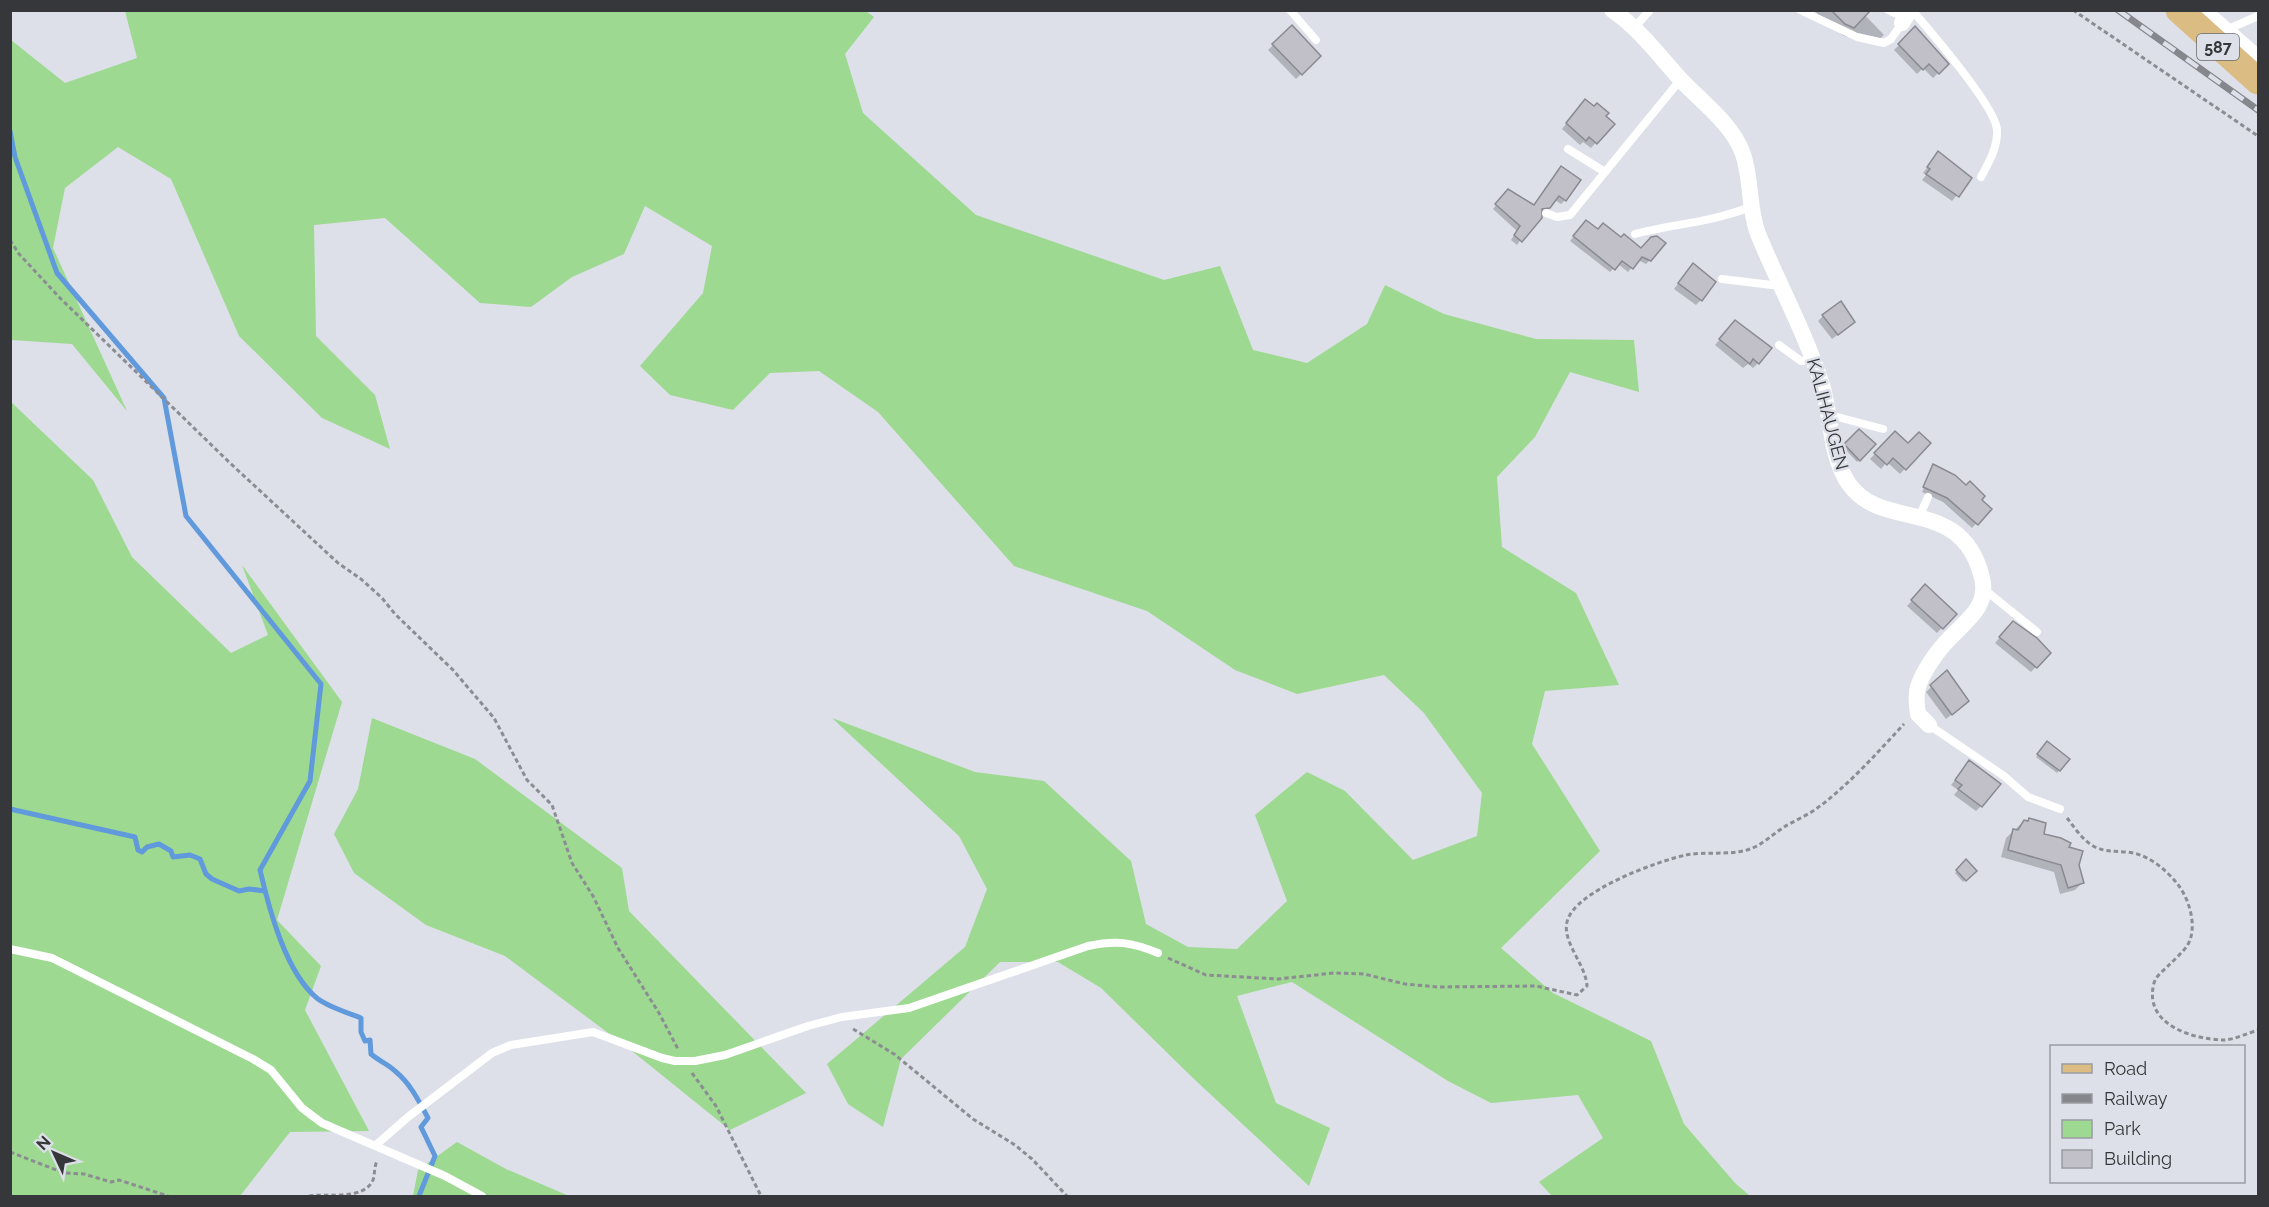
<svg xmlns="http://www.w3.org/2000/svg" width="2269" height="1207" font-family="Raleway,sans-serif">
	<style>
		.green { fill: #9dd991 }
		.shadow { fill: #0003 }
		.lines { fill: none; stroke-linecap: round; stroke-linejoin: round }
		.stream { stroke: #6099dc; stroke-width: 5 }
		.building { fill: #c1c0c9; stroke: #8a8991; stroke-width: 1.5 }
		.path { stroke: #8b8d93; stroke-width: 3; stroke-dasharray: 4.5 3; stroke-linecap: butt }
		.lane { stroke: #fff; stroke-width: 8 }
		.street { stroke: #fff; stroke-width: 16 }
		.primary { stroke: #dbbc83; stroke-width: 27 }
		.rail-casing { stroke: #85878d; stroke-width: 7 }
		.rail { stroke: #dde0e8; stroke-width: 4.5; stroke-dasharray: 14; stroke-linecap: butt }
		.labels { text-anchor: middle; dominant-baseline: central; stroke-width: 5; stroke-linejoin: round; paint-order: stroke }
		.shield { fill: #dde0e8; stroke: #686a6f; stroke-width: 1.5 }
		.shield-label { font-size: 16px; font-weight: bold; fill: #36373b }
		.street-label { font-size: 18px; fill: #36373b; stroke: #dde0e8 }
	</style>
	<rect width="100%" height="100%" fill="#dde0e8"/>
	<g class="green">
		<polygon points="125,11 866,11 874,17 845,54 863,113 976,215 1164,280 1220,266 1253,350 1307,363 1367,324 1385,285 1444,314 1536,339 1634,340 1639,392 1570,372 1535,437 1497,477 1502,547 1576,593 1619,685 1545,691 1532,744 1600,851 1501,948 1553,993 1651,1041 1684,1124 1735,1183 1750,1196 1552,1196 1539,1182 1603,1138 1578,1095 1491,1103 1448,1081 1292,982 1237,996 1276,1103 1330,1128 1309,1186 1194,1079 1101,988 1058,962 1000,962 901,1059 883,1127 848,1104 827,1064 965,947 987,889 959,836 832,718 975,772 1044,781 1131,861 1146,924 1188,947 1237,949 1287,901 1255,815 1307,772 1345,791 1413,860 1477,836 1482,793 1424,713 1384,675 1297,694 1235,670 1147,611 1014,566 878,412 819,371 770,373 733,410 670,395 640,366 703,293 712,246 645,206 624,254 572,277 531,307 480,303 385,218 314,225 316,336 375,395 390,449 322,418 239,336 171,179 118,147 65,188 53,248 127,411 72,344 11,340 10,34 11,40 65,83 137,58"/>
		<polygon points="10,401 93,480 132,557 231,653 268,635 242,565 342,702 277,920 321,966 305,1010 369,1131 290,1132 240,1196 11,1196"/>
		<polygon points="372,718 475,759 622,868 629,911 806,1093 730,1130 627,1047 505,956 426,925 354,873 334,834 358,789"/>
		<polygon points="457,1142 506,1169 569,1196 413,1196 418,1170"/>
	</g>
	<g class="shadow">
		<polygon points="1813,10 1860,10 1884,35 1876,42 1844,36"/>
		<polygon points="1292,27 1319,56 1296,79 1268,50"/>
		<polygon points="1915,29 1947,64 1933,78 1923,68 1917,74 1894,50"/>
		<polygon points="1580,106 1594,108 1613,124 1591,148 1583,142 1580,145 1562,129"/>
		<polygon points="1938,153 1970,179 1952,201 1922,180 1926,175 1923,173"/>
		<polygon points="1557,172 1565,200 1561,204 1555,200 1544,211 1540,212 1517,245 1511,240 1517,231 1493,209 1504,195 1533,207"/>
		<polygon points="1582,226 1621,239 1641,250 1650,260 1646,264 1638,260 1628,272 1618,264 1610,272 1570,241"/>
		<polygon points="1688,270 1701,300 1696,305 1674,289"/>
		<polygon points="1823,316 1848,327 1832,339 1818,321"/>
		<polygon points="1730,327 1758,363 1753,368 1748,364 1743,368 1715,345"/>
		<polygon points="1860,432 1874,444 1857,462 1843,447"/>
		<polygon points="1895,433 1908,445 1929,443 1900,474 1887,462 1881,469 1870,459"/>
		<polygon points="1934,466 1990,509 1972,528 1943,502 1922,492"/>
		<polygon points="1925,586 1955,614 1937,633 1907,606"/>
		<polygon points="2008,628 2049,653 2031,672 1995,643"/>
		<polygon points="1946,673 1962,706 1946,719 1926,692"/>
		<polygon points="2045,745 2068,759 2057,773 2036,757"/>
		<polygon points="1965,767 1981,806 1976,811 1954,795 1958,790 1951,785"/>
		<polygon points="2024,821 2042,835 2067,849 2083,882 2075,890 2060,894 2054,872 2001,857 2006,838"/>
		<polygon points="1966,862 1975,871 1963,882 1955,873"/>
	</g>
	<g class="lines">
		<g class="stream">
			<path d="M10 131 15 157 57 273 164 398 186 516 321 684 310 781 260 870C269 909 286 974 318 999 329 1007 348 1013 361 1018V1032L365 1041 370 1040 371 1054C379 1061 388 1064 395 1071 410 1083 419 1101 428 1118L421 1127 435 1156 419 1196"/>
			<polyline points="10,809 135,837 138,850 142,852 147,847 159,844 171,851 173,857 190,855 200,859 206,874 212,879 239,891 249,889 265,891"/>
		</g>
	</g>
	<g class="building">
		<polygon points="1831,10 1871,10 1854,28 1845,24"/>
		<polygon points="1292,25 1321,56 1302,75 1272,44"/>
		<polygon points="1915,26 1949,64 1939,74 1929,64 1923,70 1898,44"/>
		<polygon points="1585,99 1594,106 1597,103 1609,113 1606,116 1615,124 1597,144 1589,137 1586,141 1566,123"/>
		<polygon points="1938,151 1972,178 1959,197 1926,174 1930,169 1927,167"/>
		<polygon points="1561,166 1581,180 1566,201 1559,196 1550,208 1542,209 1542,218 1522,242 1514,235 1520,226 1495,204 1508,189 1534,205"/>
		<polygon points="1586,220 1598,229 1603,223 1621,237 1624,234 1641,248 1651,237 1657,236 1666,243 1651,261 1642,257 1633,269 1622,261 1615,270 1573,236"/>
		<polygon points="1693,263 1716,282 1702,301 1678,283"/>
		<polygon points="1841,301 1855,322 1838,335 1822,315"/>
		<polygon points="1735,320 1772,348 1759,364 1753,359 1750,364 1719,339"/>
		<polygon points="1859,429 1876,444 1860,461 1844,444"/>
		<polygon points="1895,431 1908,443 1919,432 1931,443 1906,470 1893,458 1887,465 1874,453"/>
		<polygon points="1933,464 1955,475 1966,485 1970,481 1985,496 1982,500 1992,509 1978,525 1947,498 1923,487"/>
		<polygon points="1925,584 1957,614 1943,629 1911,600"/>
		<polygon points="2013,621 2037,638 2051,653 2037,668 1999,637"/>
		<polygon points="1947,670 1969,701 1952,715 1930,685"/>
		<polygon points="2047,741 2070,759 2060,771 2037,754"/>
		<polygon points="1969,760 2001,784 1982,807 1958,789 1962,785 1955,780"/>
		<polygon points="2029,818 2046,823 2044,834 2061,838 2071,843 2069,847 2083,851 2079,865 2084,883 2068,888 2061,865 2008,850 2013,829 2018,830 2024,820 2028,821"/>
		<polygon points="1966,859 1977,871 1966,881 1956,870"/>
	</g>
	<g class="lines">
		<g class="path">
			<polyline points="2073,10 2258,136"/>
			<polyline points="10,240 19,254 61,299 230,463 338,563 361,579 382,598 395,614 453,670 494,718 527,780 552,805 572,863 593,896 618,948 659,1013 678,1049"/>
			<path d="M2067 818C2075 828 2083 841 2095 847 2106 852 2115 851 2126 852 2147 853 2167 870 2179 886 2190 901 2198 929 2187 946 2182 953 2174 960 2168 966 2163 971 2156 976 2154 983 2143 1024 2191 1039 2223 1040 2234 1040 2248 1033 2258 1030"/>
			<path d="M1168 958 1206 975 1278 979 1334 973 1364 974 1405 984 1438 987 1536 986 1577 995 1587 986C1586 965 1562 942 1567 922 1574 891 1658 861 1686 855 1706 851 1731 856 1750 849 1762 845 1773 834 1784 827 1794 821 1806 816 1816 809 1848 786 1877 753 1904 724"/>
			<polyline points="853,1029 894,1054 973,1119 1015,1145 1032,1159 1067,1196"/>
			<polyline points="692,1073 716,1106 761,1196"/>
			<polyline points="10,1152 64,1173 84,1174 111,1182 119,1180 168,1196"/>
			<path d="M309 1196C326 1193 364 1201 373 1180 375 1174 374 1167 377 1161"/>
		</g>
		<g class="lane">
			<polyline points="1290,10 1316,40"/>
			<polyline points="1800,10 1857,37 1884,43 1891,39 1902,23"/>
			<polyline points="1888,10 1905,18"/>
			<path d="M1912 10C1930 31 1996 107 1997 130 1998 147 1989 162 1981 177"/>
			<polyline points="1634,28 1650,10"/>
			<polyline points="2226,30 2258,16"/>
			<polyline points="1568,149 1605,172"/>
			<polyline points="1546,213 1557,217 1570,215 1681,79"/>
			<path d="M1635 234C1673 224 1713 222 1750 207"/>
			<polyline points="1722,279 1772,285 1781,283"/>
			<polyline points="1779,345 1801,361 1813,360"/>
			<polyline points="1830,415 1883,429"/>
			<polyline points="1920,515 1928,497"/>
			<polyline points="1985,590 2037,632"/>
			<polyline points="1929,725 2004,776 2028,797 2060,809"/>
			<polyline points="10,949 52,958 253,1059 271,1070 302,1108 322,1123 445,1176 482,1196"/>
			<path d="M376 1145 408 1117 492 1053 511 1045 593 1032 662 1058 675 1061H695L725 1055 808 1026 842 1017 909 1008 1088 946C1116 940 1131 942 1158 953"/>
		</g>
		<g class="street">
			<path d="M1612 10C1640 29 1660 57 1682 81 1703 103 1733 125 1743 154 1752 180 1748 208 1758 234 1779 285 1805 332 1822 385 1832 417 1829 455 1849 484 1883 533 1962 494 1982 578 1989 606 1967 620 1950 638 1938 650 1923 671 1918 687 1915 696 1917 706 1918 714L1929 725"/>
			<polyline points="2203,10 2258,58"/>
			<polyline points="1902,23 1910,10"/>
		</g>
		<polyline class="primary" points="2179,10 2258,81"/>
		<defs>
			<polyline id="rail" points="2118,10 2258,110"/>
		</defs>
		<use href="#rail" class="rail-casing"/>
		<use href="#rail" class="rail"/>
	</g>
	<g class="labels">
		<rect class="shield" x="2197" y="34" width="42" height="26" rx="4.5"/>
		<g class="shield-label">
			<text x="2218" y="47">587</text>
		</g>
		<g class="street-label">
			<text transform="translate(1828 414) rotate(75)">KALIHAUGEN</text>
		</g>
	</g>
	<rect width="2269" height="1207" fill="none" stroke="#36373b" stroke-width="24"/>
	<rect x="2050" y="1045" width="195" height="138" fill="#dde0e8" stroke="#9a9ca3" stroke-width="1.5"/>
	<rect x="2062" y="1064" width="30" height="9" fill="#dbbc83" stroke="#9a9ca3" stroke-width="1.5"/>
	<text x="2104" y="1075" font-size="18" fill="#36373b">Road</text>
	<rect x="2062" y="1094" width="30" height="9" fill="#85878d" stroke="#9a9ca3" stroke-width="1.5"/>
	<text x="2104" y="1105" font-size="18" fill="#36373b">Railway</text>
	<rect x="2062" y="1120" width="30" height="18" fill="#9dd991" stroke="#9a9ca3" stroke-width="1.5"/>
	<text x="2104" y="1135" font-size="18" fill="#36373b">Park</text>
	<rect x="2062" y="1150" width="30" height="18" fill="#c1c0c9" stroke="#9a9ca3" stroke-width="1.5"/>
	<text x="2104" y="1165" font-size="18" fill="#36373b">Building</text>
	<g transform="translate(54 1153) rotate(314)" stroke="#dde0e8" stroke-width="4.5" paint-order="stroke">
	<path d="M0-4.5L10 22L0 15L-10 22Z" fill="#36373b"/>
	<text y="-9" font-size="16" font-weight="bold" text-anchor="middle" fill="#36373b">N</text>
	</g>
</svg>
